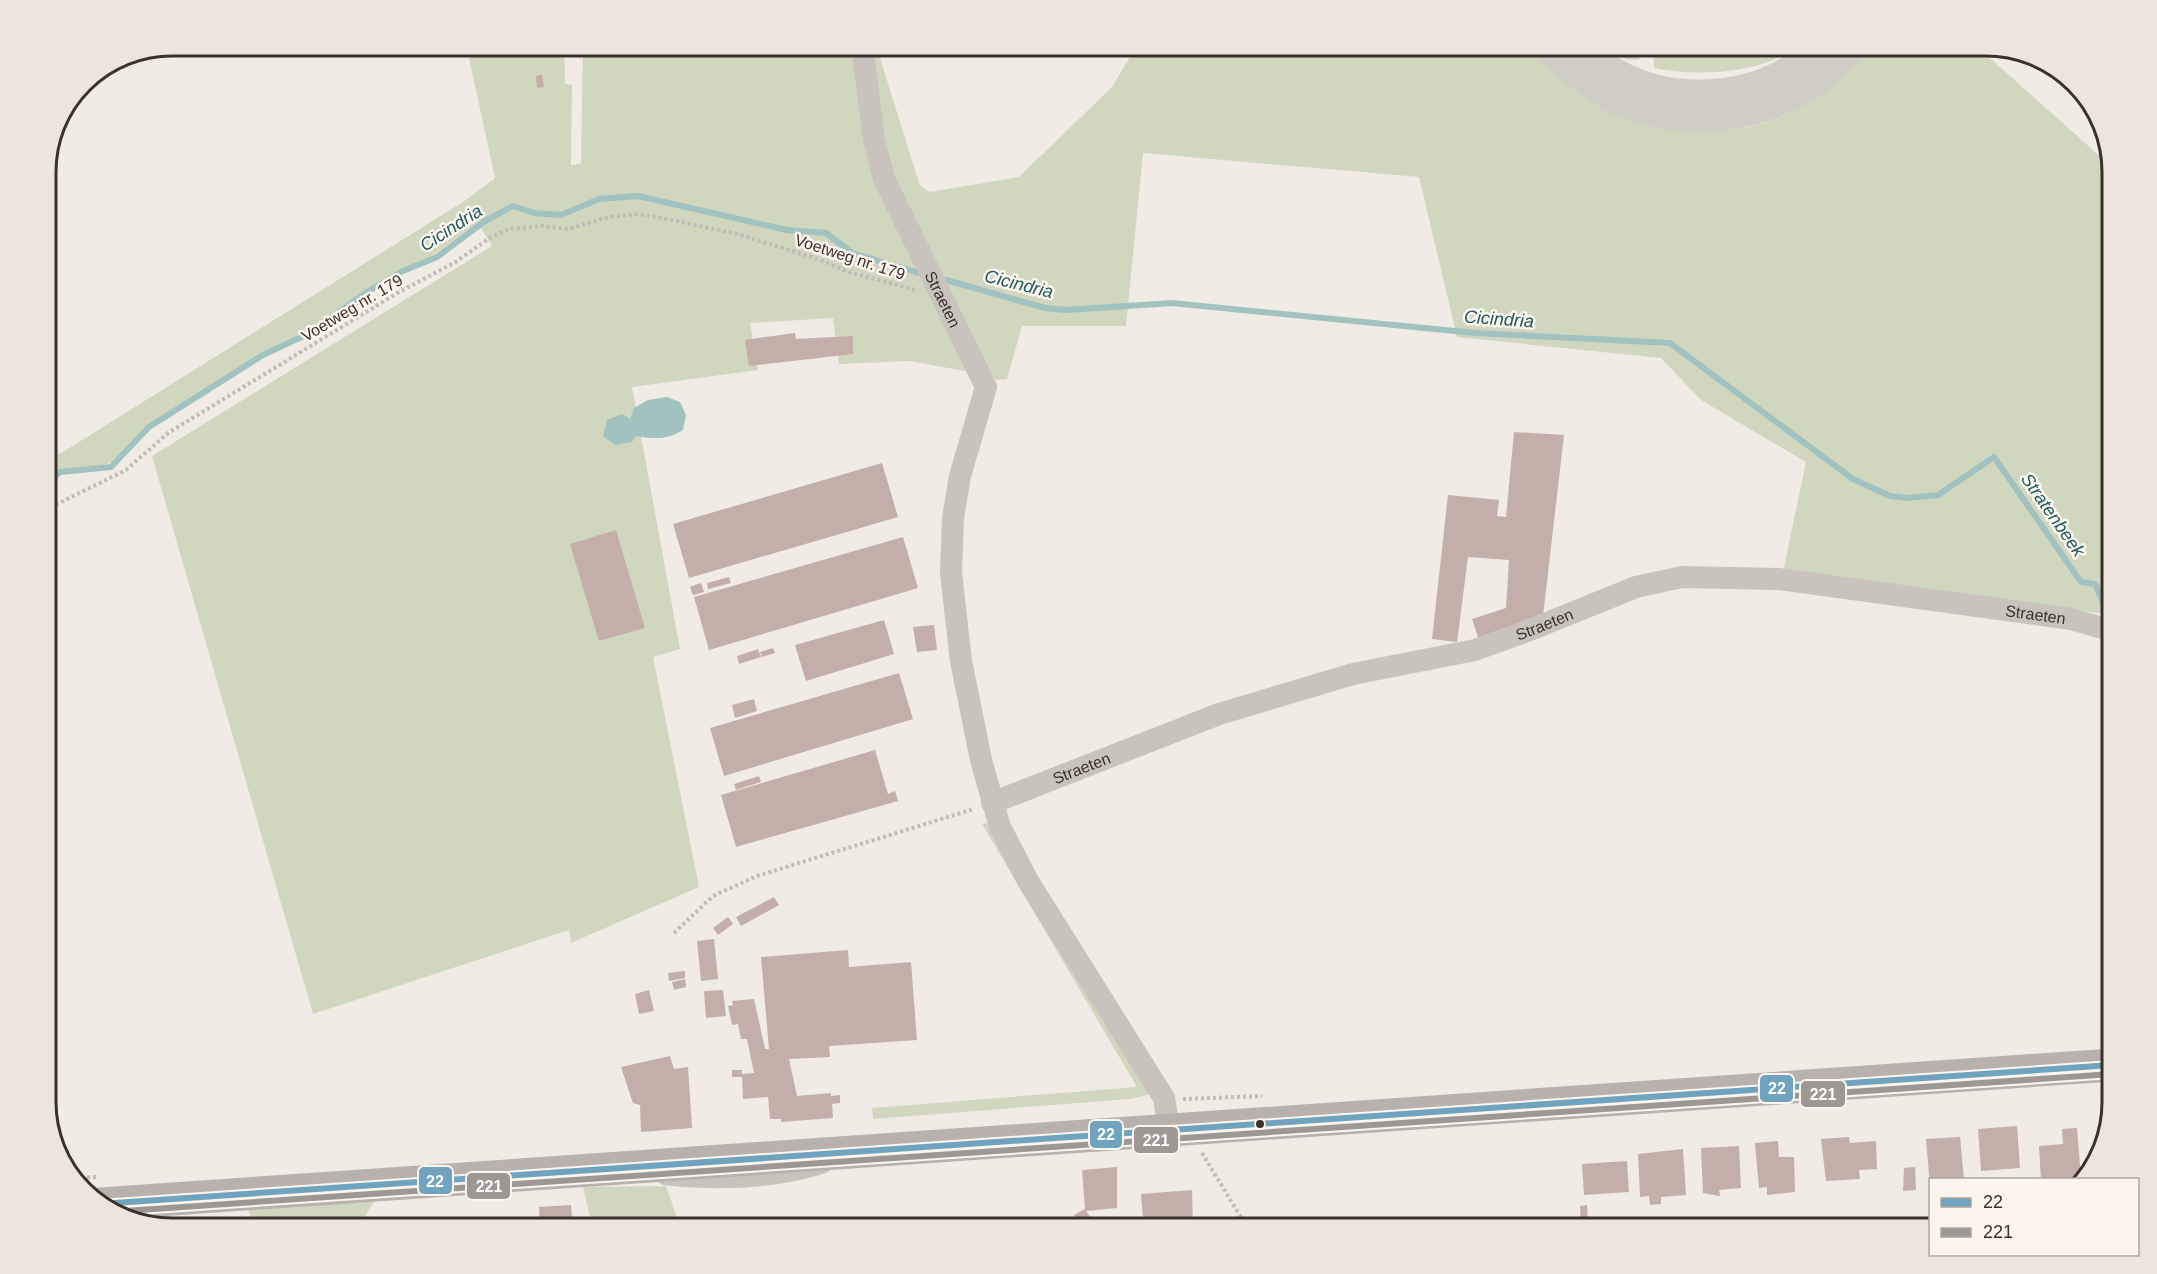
<svg xmlns="http://www.w3.org/2000/svg" width="2157" height="1274" font-family="Arial,sans-serif">
	<style>
		.green { fill: #d1d6bf }
		.water { fill: #a1c2c1 }
		.lines { fill: none; stroke-linecap: round; stroke-linejoin: round }
		.stream { stroke: #a1c2c1; stroke-width: 6 }
		.taxiway { stroke: #d0ccc6; stroke-width: 52 }
		.building { fill: #c3afa7 }
		.path { stroke: #c2bbb6; stroke-width: 4; stroke-dasharray: 3 3; stroke-linecap: butt }
		.service { stroke: #c9c3be; stroke-width: 12 }
		.minor { stroke: #c9c3be; stroke-width: 22 }
		.primary { stroke: #b8b1ad; stroke-width: 33 }
		.bus-1-casing { stroke: #fbf5ee; stroke-width: 10 }
		.bus-2-casing { stroke: #fbf5ee; stroke-width: 10 }
		.bus-1 { stroke: #70a3bd; stroke-width: 6 }
		.bus-2 { stroke: #9d9895; stroke-width: 6 }
		.bus-dot { fill: #3b302b; stroke: #fbf5ee; stroke-width: 2 }
		.labels { text-anchor: middle; dominant-baseline: central; stroke-width: 5; stroke-linejoin: round; paint-order: stroke }
		.street-label { font-size: 16px; fill: #3b302b; stroke: #fbf5ee }
		.water-label { font-size: 18px; font-style: italic; fill: #1f5a5e; stroke: #fbf5ee }
		.rim { fill: none; stroke: #3b302b; stroke-width: 3 }
		.line-badge { stroke: #fbf5ee; stroke-width: 2 }
		.badge-label { font-size: 16px; text-anchor: middle; font-weight: bold; fill: #fff }
	</style>
	<rect width="100%" height="100%" fill="#f0ebe5"/>
	<g class="green">
		<polygon points="506,45 564,45 565,84 572,85 571,165 581,164 583,45 855,45 873,162 970,372 910,361 839,364 833,318 750,323 758,370 632,387 680,649 653,657 699,887 571,943 569,930 313,1014 152,456 492,246 478,223 426,260 376,285 307,332 265,352 148,426 120,456 108,464 60,472 45,486 45,459 63,452 466,200 495,178 468,53"/>
		<path d="M865 45H876L920 186 930 192 1019 177 1112 87 1137 45H1530C1546 59 1561 76 1578 88 1634 129 1722 146 1786 114 1817 99 1847 70 1870 45H1975L2112 167V615L1783 572 1806 462 1701 400 1661 358 1457 337 1419 177 1143 153 1126 326H1022L1007 379 995 380 895 187Z"/>
		<polygon points="1601,45 1638,45 1639,60 1625,59"/>
		<path d="M1653 45H1799C1762 74 1698 77 1654 68Z"/>
		<polygon points="988,823 1155,1093 1130,1099 873,1119 872,1108 1137,1087 982,824"/>
		<polygon points="666,1186 681,1229 647,1229 644,1217 593,1229 583,1187"/>
		<polygon points="374,1201 358,1229 252,1229 249,1209"/>
	</g>
	<path class="water" d="M667 397 680 402 686 415 683 430C668 440 653 439 636 436L632 442 615 445 603 436 607 420 622 414 630 419 634 408 648 400Z"/>
	<g class="lines">
		<g class="stream">
			<polyline points="946,280 1045,308 1066,310 1172,303 1475,333 1670,343 1853,479 1890,496 1907,498 1938,495 1994,457 2081,582 2095,584 2108,613"/>
			<polyline points="45,487 60,472 111,467 149,427 263,355 308,334 367,292 403,271 437,257 485,221 513,206 534,213 561,215 599,199 638,196 787,230 826,233 852,253 919,273"/>
		</g>
		<path class="taxiway" d="M1561 45C1576 59 1594 74 1612 84 1665 114 1740 112 1792 82 1810 73 1824 58 1839 45"/>
	</g>
	<g class="building">
		<polygon points="542,75 544,87 537,88 536,76"/>
		<polygon points="795,333 796,339 853,336 853,354 749,366 745,340"/>
		<polygon points="1514,432 1564,435 1543,616 1479,640 1472,619 1506,608 1509,560 1468,557 1457,642 1432,639 1448,495 1499,500 1497,516 1506,517"/>
		<polygon points="882,463 898,517 689,578 673,524"/>
		<polygon points="616,530 645,628 599,641 570,544"/>
		<polygon points="903,537 918,588 709,650 694,597"/>
		<polygon points="729,577 731,583 708,589 707,583"/>
		<polygon points="701,583 704,592 693,595 690,587"/>
		<polygon points="884,620 894,654 806,681 795,645"/>
		<polygon points="934,625 937,650 917,652 913,627"/>
		<polygon points="773,648 775,653 762,657 760,652"/>
		<polygon points="758,649 761,657 739,664 737,656"/>
		<polygon points="899,673 913,719 724,776 710,728"/>
		<polygon points="754,699 757,711 735,718 732,705"/>
		<polygon points="875,750 888,794 895,791 898,801 736,847 721,795"/>
		<polygon points="759,776 761,782 736,790 734,784"/>
		<polygon points="774,897 779,905 741,926 736,917"/>
		<polygon points="728,917 733,924 718,935 713,928"/>
		<polygon points="714,939 718,979 701,981 697,941"/>
		<polygon points="848,950 849,967 911,962 917,1040 829,1046 830,1057 789,1059 797,1096 831,1093 831,1096 840,1095 840,1103 832,1104 833,1118 781,1122 781,1119 770,1119 768,1097 743,1099 742,1077 732,1077 732,1070 742,1070 742,1074 754,1073 747,1039 741,1039 738,1024 732,1025 728,1006 733,1005 732,1001 754,999 765,1049 769,1049 761,957"/>
		<polygon points="685,971 685,978 669,981 668,973"/>
		<polygon points="685,979 686,987 674,990 672,982"/>
		<polygon points="649,990 654,1011 639,1014 635,994"/>
		<polygon points="723,990 726,1016 706,1018 704,991"/>
		<polygon points="670,1056 674,1069 688,1067 692,1128 641,1132 640,1105 633,1103 621,1067"/>
		<polygon points="2017,1126 2020,1168 1981,1171 1978,1129"/>
		<polygon points="2077,1128 2081,1178 2041,1180 2039,1146 2063,1144 2062,1129"/>
		<polygon points="1849,1137 1850,1143 1876,1141 1877,1169 1859,1170 1860,1179 1826,1181 1821,1139"/>
		<polygon points="1960,1137 1964,1180 1930,1180 1930,1186 1926,1139"/>
		<polygon points="1778,1141 1779,1157 1794,1157 1795,1192 1767,1195 1767,1187 1759,1188 1755,1143"/>
		<polygon points="1739,1146 1741,1188 1719,1190 1720,1196 1703,1193 1701,1148"/>
		<polygon points="1683,1149 1686,1195 1661,1197 1661,1204 1650,1205 1649,1196 1640,1197 1638,1154"/>
		<polygon points="1627,1161 1629,1192 1584,1195 1582,1164"/>
		<polygon points="1117,1167 1117,1208 1086,1211 1093,1221 1082,1228 1074,1215 1085,1209 1082,1170"/>
		<polygon points="1915,1167 1916,1190 1903,1191 1904,1168"/>
		<polygon points="1192,1190 1193,1229 1144,1229 1141,1194"/>
		<polygon points="571,1205 573,1229 540,1229 539,1207"/>
		<polygon points="1587,1205 1588,1224 1581,1224 1580,1206"/>
		<polygon points="1658,1219 1659,1229 1644,1229 1644,1221"/>
	</g>
	<g class="lines">
		<g class="path">
			<polyline points="45,510 126,470 168,433 399,292 454,263 491,237 509,229 543,226 568,229 604,218 633,214 653,216 737,234 815,258 849,272 916,290"/>
			<polyline points="674,933 713,896 757,876 974,809"/>
			<polyline points="1183,1099 1262,1096"/>
			<polyline points="1202,1153 1248,1229"/>
			<polyline points="75,1178 98,1177"/>
		</g>
		<path class="service" d="M664 1179C717 1185 775 1183 825 1167"/>
		<g class="minor">
			<path id="s1" d="M862 45 874 140 884 179 986 387 960 476 953 518 951 573 961 661 981 760 1000 827 1028 881 1164 1098 1169 1129"/>
			<path id="s2" d="M992 803 1219 714 1353 674 1475 650 1530 630 1636 587 1682 577 1778 579 2071 619 2112 631"/>
		</g>
		<polyline class="primary" points="100,1204 2112,1065"/>
		<defs>
			<polyline id="bus-1" points="100,1204 2112,1065"/>
			<polyline id="bus-2" points="110,1212 2112,1074"/>
		</defs>
		<use href="#bus-1" class="bus-1-casing"/>
		<use href="#bus-2" class="bus-2-casing"/>
		<use href="#bus-1" class="bus-1"/>
		<use href="#bus-2" class="bus-2"/>
	</g>
	<circle class="bus-dot" cx="1260" cy="1124" r="5"/>
	<g class="labels">
		<g class="street-label">
			<text transform="translate(850 257) rotate(18)">Voetweg nr. 179</text>
			<text stroke="none"><textPath href="#s1" startOffset="270">Straeten</textPath></text>
			<text transform="translate(352 308) rotate(-31)">Voetweg nr. 179</text>
			<text stroke="none"><textPath href="#s2" startOffset="1084">Straeten</textPath></text>
			<text stroke="none"><textPath href="#s2" startOffset="582">Straeten</textPath></text>
			<text stroke="none"><textPath href="#s2" startOffset="96">Straeten</textPath></text>
		</g>
		<g class="water-label">
			<text transform="translate(451 228) rotate(-33)">Cicindria</text>
			<text transform="translate(1019 284) rotate(14)">Cicindria</text>
			<text transform="translate(1499 319) rotate(4)">Cicindria</text>
			<text transform="translate(2053 515) rotate(55)">Stratenbeek</text>
		</g>
	</g>
	<path d="M0 0H2157V1274H0ZM172 56H1986A116 116 0 0 1 2102 172V1102A116 116 0 0 1 1986 1218H172A116 116 0 0 1 56 1102V172A116 116 0 0 1 172 56Z" fill="#ece5de" fill-rule="evenodd"/>
	<path class="rim" d="M172 56H1986A116 116 0 0 1 2102 172V1102A116 116 0 0 1 1986 1218H172A116 116 0 0 1 56 1102V172A116 116 0 0 1 172 56Z"/>
	<g class="line-badge">
		<rect x="1759" y="1074" width="35" height="29" rx="6" fill="#70a3bd"/>
		<rect x="1800" y="1080" width="46" height="28" rx="6" fill="#9d9895"/>
		<rect x="1089" y="1120" width="34" height="29" rx="6" fill="#70a3bd"/>
		<rect x="1133" y="1126" width="46" height="28" rx="6" fill="#9d9895"/>
		<rect x="418" y="1166" width="35" height="29" rx="6" fill="#70a3bd"/>
		<rect x="466" y="1172" width="45" height="28" rx="6" fill="#9d9895"/>
	</g>
	<g class="badge-label">
		<text x="1777" y="1094">22</text>
		<text x="1823" y="1100">221</text>
		<text x="1106" y="1140">22</text>
		<text x="1156" y="1146">221</text>
		<text x="435" y="1187">22</text>
		<text x="489" y="1192">221</text>
	</g>
	<rect x="1929" y="1178" width="210" height="78" fill="#fbf5ee" stroke="#aea6a0" stroke-width="1.5"/>
	<rect x="1941" y="1198" width="30" height="9" fill="#70a3bd" stroke="#aea6a0" stroke-width="1.5"/>
	<text x="1983" y="1208" font-size="18" fill="#3b302b">22</text>
	<rect x="1941" y="1228" width="30" height="9" fill="#9d9895" stroke="#aea6a0" stroke-width="1.5"/>
	<text x="1983" y="1238" font-size="18" fill="#3b302b">221</text>
</svg>
